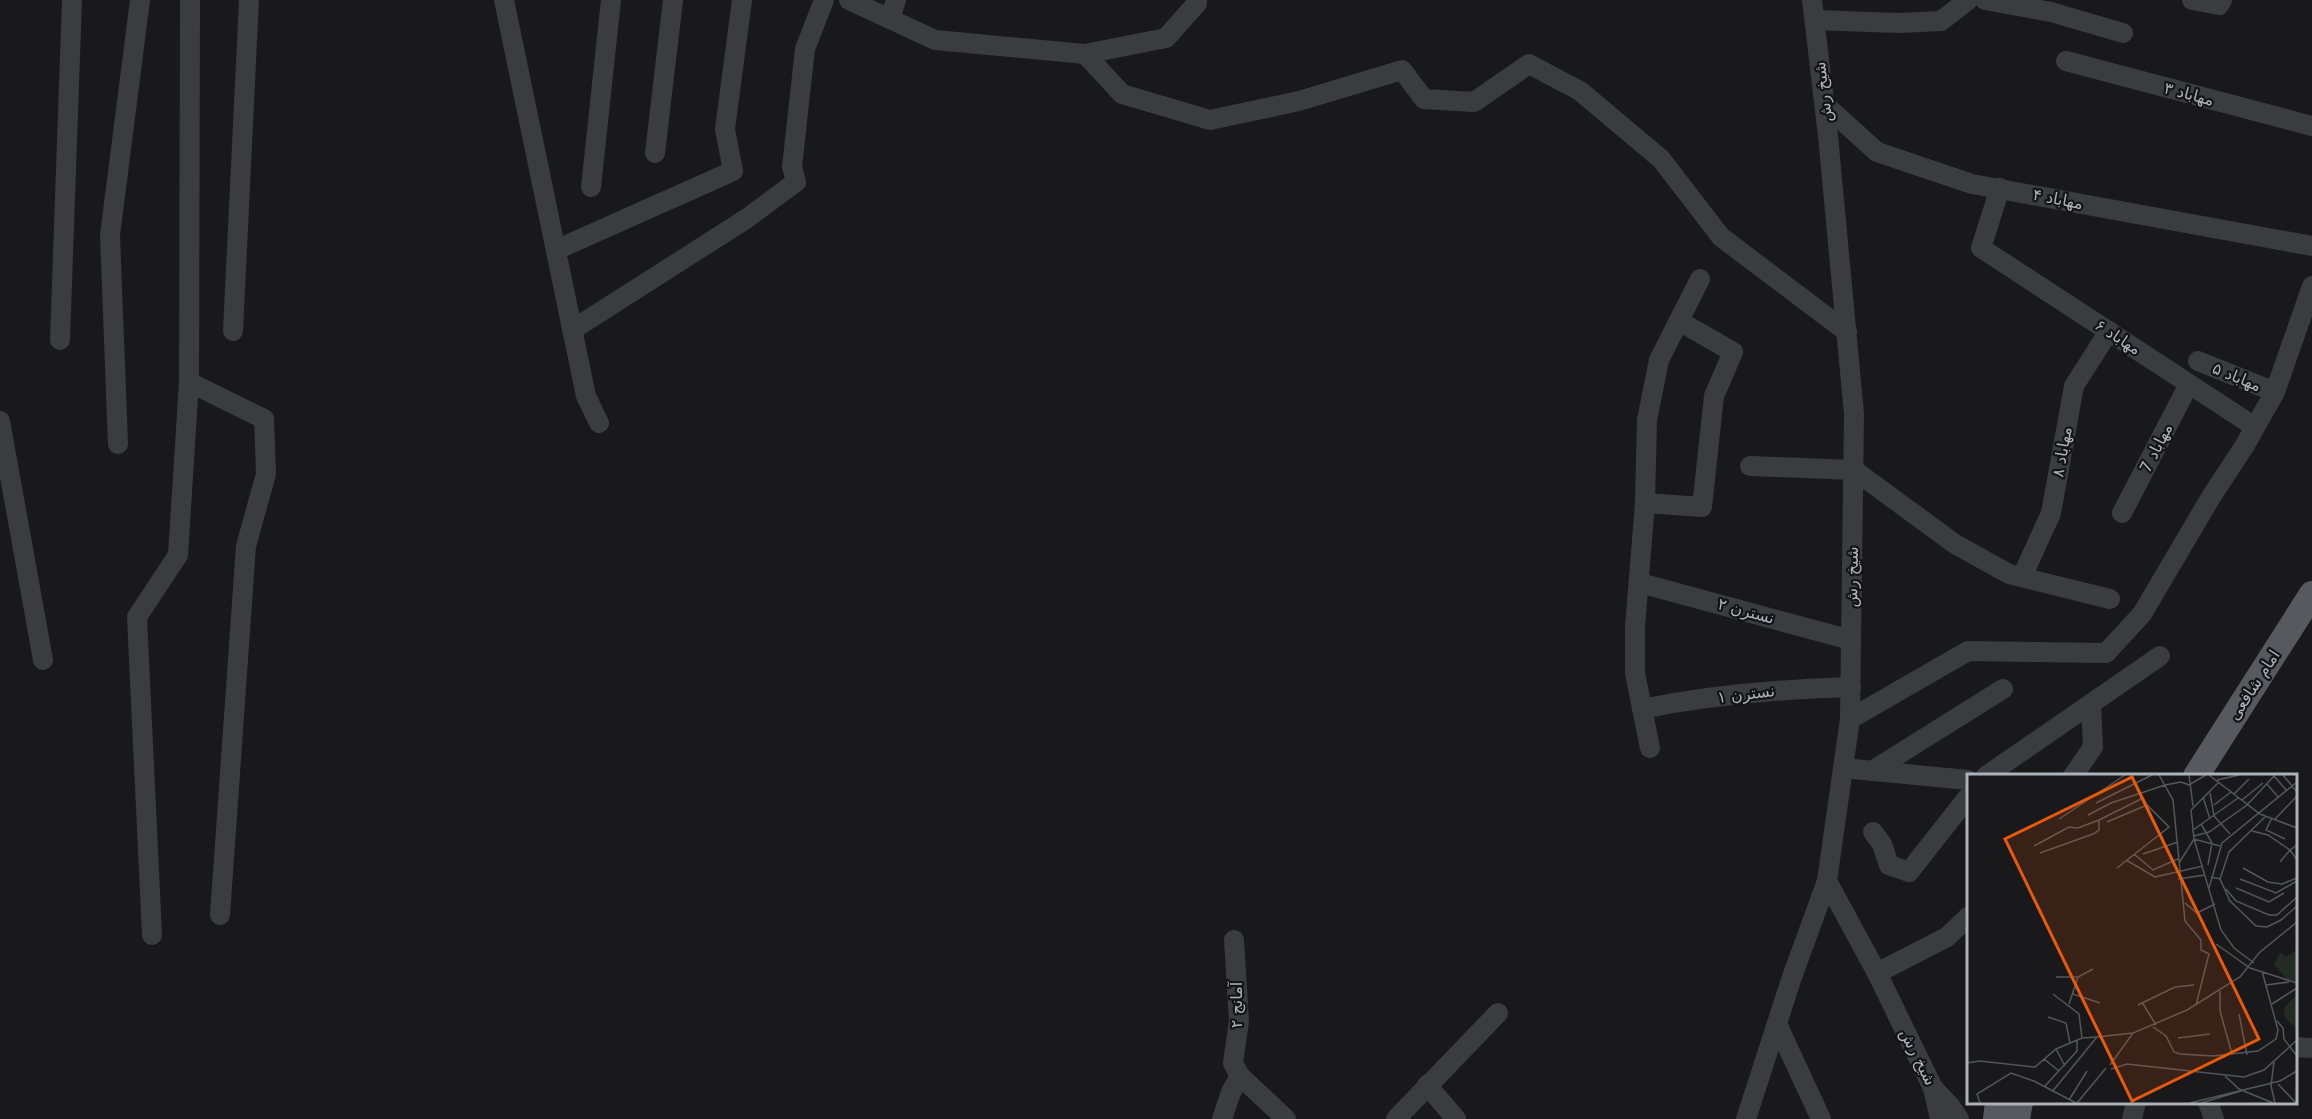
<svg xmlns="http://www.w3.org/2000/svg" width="2312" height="1119" font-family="'DejaVu Sans',Vazirmatn,sans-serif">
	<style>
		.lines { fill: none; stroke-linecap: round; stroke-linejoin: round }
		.minor { stroke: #3a3c40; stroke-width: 20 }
		.major { stroke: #57595e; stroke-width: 26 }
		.labels { text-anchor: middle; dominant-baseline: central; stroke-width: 4.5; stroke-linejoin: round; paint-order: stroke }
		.street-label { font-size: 16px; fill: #acb2ba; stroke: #141416 }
		.inset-road { fill: none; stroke: #54565b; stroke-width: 1.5 }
		.view { fill: #e8590c; fill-opacity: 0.15; stroke: #e8590c; stroke-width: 3 }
		.inset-edge { fill: none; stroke: #acb2ba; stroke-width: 3 }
	</style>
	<rect width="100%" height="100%" fill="#19191b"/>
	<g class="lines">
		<g class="minor">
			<polyline points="190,0 189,382 264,419 266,474 246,546 220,915"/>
			<polyline points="504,0 586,396 599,423"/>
			<polyline points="849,0 935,40 1085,54 1122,94 1210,120 1299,101 1402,70 1424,99 1474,102 1529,64 1580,91 1661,159 1721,237 1847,332"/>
			<polyline points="1812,0 1828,136 1854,414 1850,719 1827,881 1877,973 1933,1088 1951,1107 1959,1119"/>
			<polyline points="1985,0 2051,12 2123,33"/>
			<polyline points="2192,0 2219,5 2222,0"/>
			<polyline points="890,19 896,0"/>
			<polyline points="1815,20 1899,23 1941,21 1968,0"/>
			<polyline points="1085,54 1166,38 1197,3 1197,0"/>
			<polyline points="2066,61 2312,126"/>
			<polyline points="1825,105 1877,152 1972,184 2312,246"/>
			<polyline points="655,153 673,0"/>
			<polyline points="591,187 611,0"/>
			<polyline points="2000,188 1981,248 2255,427"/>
			<polyline points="556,250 733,171 725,129 742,0"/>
			<polyline points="572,330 746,219 796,182 792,167 805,49 824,0"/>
			<polyline points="233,331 249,0"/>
			<polyline points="60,340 72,0"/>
			<polyline points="2198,361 2275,392"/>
			<polyline points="0,421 43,660"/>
			<polyline points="118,444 110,235 140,0"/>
			<polyline points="1750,466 1854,470 1955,544 2009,574 2110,599"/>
			<polyline points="1645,503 1702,507 1714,396 1733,352 1679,321"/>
			<polyline points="2122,513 2189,384"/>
			<polyline points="2022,577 2051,513 2074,386 2109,331"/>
			<polyline points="1640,583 1851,640"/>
			<path d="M1642 709C1711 695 1780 689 1851 687"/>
			<polyline points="1850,719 1968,651 2106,653 2142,614 2211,497 2245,445 2275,392 2312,286"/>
			<polyline points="1650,748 1635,673 1635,627 1645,503 1647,420 1659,360 1700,279"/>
			<polyline points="1843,768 1968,780"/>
			<polyline points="1872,771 2003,689"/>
			<polyline points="1986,776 2160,656"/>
			<polyline points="2073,776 2093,747 2091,704"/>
			<polyline points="1873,832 1882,844 1889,865 1909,872 1968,797"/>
			<polyline points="152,935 137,617 178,555 189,382"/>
			<polyline points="1234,940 1239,1021 1233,1063 1240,1076 1286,1119"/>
			<polyline points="1877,973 1947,937 1968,917"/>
			<polyline points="1777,1024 1821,1119"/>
			<polyline points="2296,1047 2312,1048"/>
			<polyline points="1427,1085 1456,1119"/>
			<polyline points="1933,1088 1940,1119"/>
			<polyline points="2208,1102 2214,1119"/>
			<polyline points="1222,1119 1231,1092 1240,1076"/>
			<polyline points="1396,1119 1498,1013"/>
			<polyline points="1746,1119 1792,977 1827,881"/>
			<polyline points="2132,1119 2136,1102"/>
		</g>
		<g class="major">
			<polyline points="2196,776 2312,594"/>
			<polyline points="1996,1119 1998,1102"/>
			<polyline points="2017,1119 2020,1102"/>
		</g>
	</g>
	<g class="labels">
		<g class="street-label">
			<text transform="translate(1823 92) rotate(-97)">شیخ رش</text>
			<text transform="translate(2189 94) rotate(15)">مهاباد ۳</text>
			<text transform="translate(2058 199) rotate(11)">مهاباد ۴</text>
			<text transform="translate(2118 337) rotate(33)">مهاباد ۶</text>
			<text transform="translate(2237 377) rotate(22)">مهاباد ۵</text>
			<text transform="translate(2156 448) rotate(-63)">مهاباد 7</text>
			<text transform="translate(2062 452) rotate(-80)">مهاباد ۸</text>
			<text transform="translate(1852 577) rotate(-89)">شیخ رش</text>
			<text transform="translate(1746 611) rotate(15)">نسترن ۲</text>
			<text transform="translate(2254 685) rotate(-57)">امام شافعی</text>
			<text transform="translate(1746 694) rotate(-7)">نسترن ۱</text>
			<text transform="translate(1236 1005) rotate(-90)">آمانج ۲</text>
			<text transform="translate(1918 1057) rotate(63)">شیخ رش</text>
		</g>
	</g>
	<g transform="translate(1967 774)">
		<rect width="330" height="330" fill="#19191b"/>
		<path d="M330 176V207H329L319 205 307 190 313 179 319 183ZM330 220V254L329 255 318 243 317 234Z" fill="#232b23"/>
		<path class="inset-road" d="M192 1 206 26 218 147 234 166V176L242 180 229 231M222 1 226 32M242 1 293 40 330 54M316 1 330 18M307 2 320 17M250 6 272 1M252 8 224 36 227 65 254 156 267 174 287 189M300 10 312 24M243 19 247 42 263 60M267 20 282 5M236 23 243 45M275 26 296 9M129 29 185 1M247 31 264 18M121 41 144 29 198 11 214 8 222 11 239 1M305 44 299 56 318 65M92 45 158 1M308 45 330 22M140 48 180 31 202 53 150 94M234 50 245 69 241 91M226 56 271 24M285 57 301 61 323 76 330 71M227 62 242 58 280 31 308 1M67 72 102 53 111 54 132 46M73 79 126 60 132 56V46L176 24 180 31M167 80 186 96 211 85M176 80 211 68M159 86 188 103 236 92M313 88 323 76 330 86M212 89 227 65 253 72M276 94 301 108 315 110 330 104M244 103 253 105 263 127 289 152 300 153 314 146 330 132M211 105 238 101M253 105 262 78 299 42M273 105 309 119 330 107M242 114 255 69 330 8M269 114 302 128 317 119M259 115 269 127 302 141H310L330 123M218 129 230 139 248 130M249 170 283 194 330 209M89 203H111M299 211 322 208M253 217V237L265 280M86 220 112 240 115 264M106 220 133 229M175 228 189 251M102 230 111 203 126 195M305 230 330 214M171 231 208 213 227 211M272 240 280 281M81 243 99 249 103 269M310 247 316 254 317 265 330 282M186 253 199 262 207 278 213 280 246 282 291 277 309 265 311 256 295 197M211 264 243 260M89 275 98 292M77 285 92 297M307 287 304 312 308 329M0 289 13 287 68 293 89 275 115 264 130 263M143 291 166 259 220 236 273 203 292 179 330 148M144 295 160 290 277 303 297 296 330 266M258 302 272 315 306 329M311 310 329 329M78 312 110 277V266M85 318 130 263 166 259M102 326 120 297M13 329 10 320 44 299 67 307 109 329M110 329 139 294M223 329 313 307 330 297M234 329 274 317"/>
		<path class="view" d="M165 3 292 265 165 327 38 65Z"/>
		<rect width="330" height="330" class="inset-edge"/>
	</g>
</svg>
